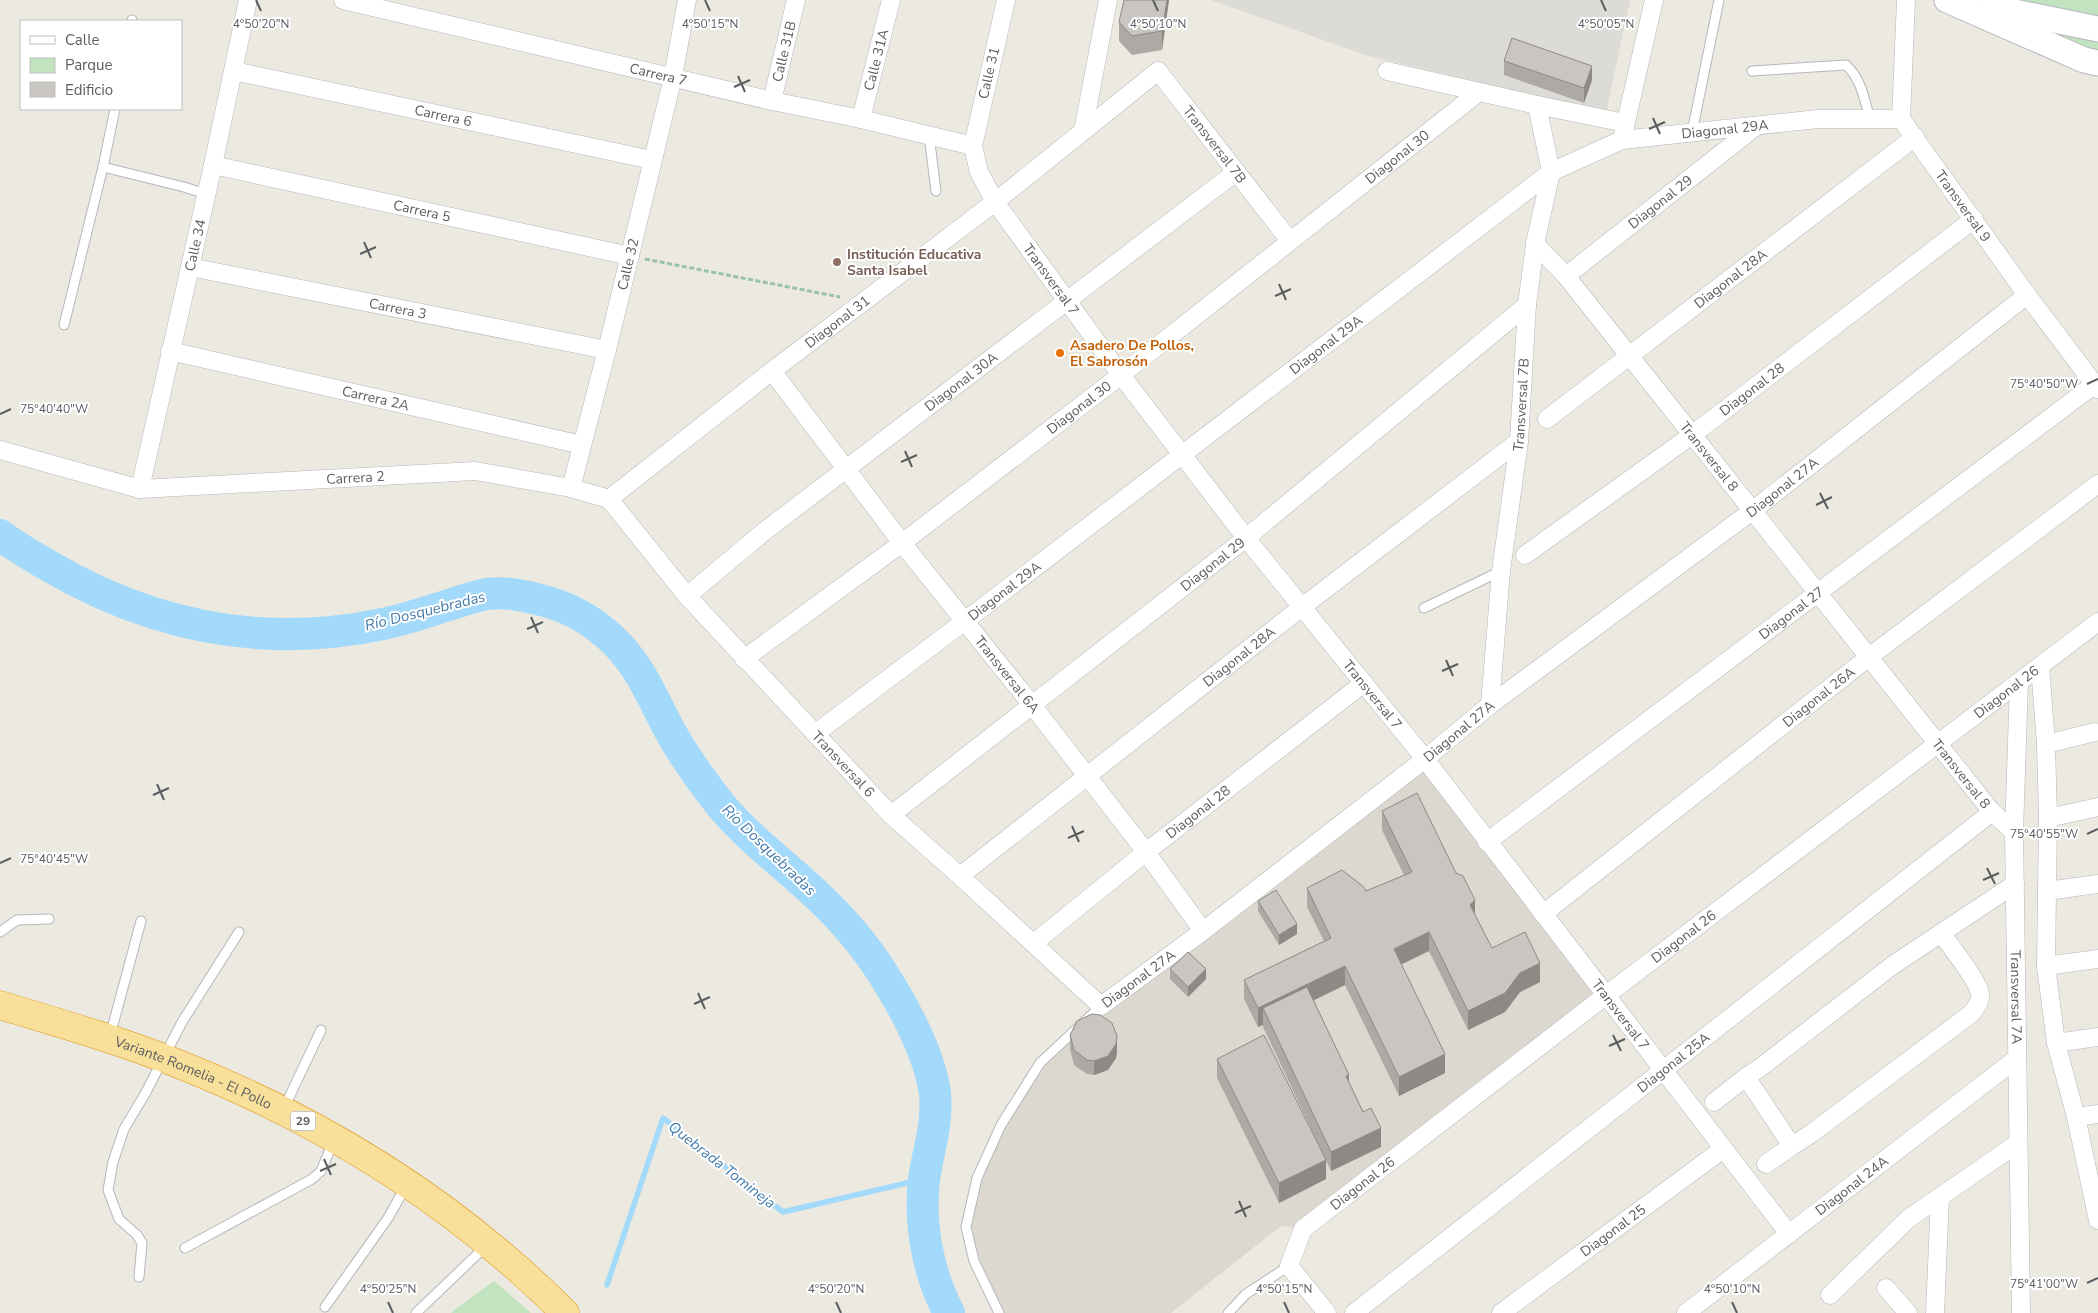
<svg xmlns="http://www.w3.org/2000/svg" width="2098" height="1313" font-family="'Nunito Sans',sans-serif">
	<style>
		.industrial { fill: #dddbd6 }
		.education { fill: #dcd8cf }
		.green { fill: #c1e3bf }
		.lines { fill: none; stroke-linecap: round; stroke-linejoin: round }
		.stream { stroke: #a3d9fa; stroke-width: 5.5 }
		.river { stroke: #a3d9fa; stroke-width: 32 }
		.service-casing { stroke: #b4b7bb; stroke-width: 11 }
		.minor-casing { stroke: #b4b7bb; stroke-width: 19 }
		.secondary-casing { stroke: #b3b6bb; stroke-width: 27 }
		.trunk-casing { stroke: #e1920c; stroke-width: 29 }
		.path { stroke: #99c3a2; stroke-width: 3; stroke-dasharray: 5 2.5; stroke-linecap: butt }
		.service { stroke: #fff; stroke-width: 9 }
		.minor { stroke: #fff; stroke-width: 18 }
		.secondary { stroke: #fff; stroke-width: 25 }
		.trunk { stroke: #f8df9a; stroke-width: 28 }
		.wall { fill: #ada9a5 }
		.shaded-wall { fill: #8d8a86 }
		.building { fill: #c9c5c0; stroke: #8d8a86 }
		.ticks { fill: none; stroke: #5a5e61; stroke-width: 2 }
		.education-dot { fill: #8d6e63; stroke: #fff; stroke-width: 2 }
		.food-dot { fill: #e8710a; stroke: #fff; stroke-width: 2 }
		.labels { text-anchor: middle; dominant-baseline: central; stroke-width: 4; stroke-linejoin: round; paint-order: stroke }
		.shield { fill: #fff; stroke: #8c8e90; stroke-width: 1 }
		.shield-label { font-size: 12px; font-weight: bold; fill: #5a5e61 }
		.street-label { font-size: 14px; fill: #5a5e61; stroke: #fff }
		.education-label { font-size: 14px; font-weight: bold; fill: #785e54; stroke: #fff; text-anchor: start }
		.food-label { font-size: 14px; font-weight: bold; fill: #c56008; stroke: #fff; text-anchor: start }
		.water-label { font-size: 15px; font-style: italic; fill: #427baa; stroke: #fff }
		.ticks-label { font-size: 12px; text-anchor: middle; fill: #5a5e61; stroke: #fff; stroke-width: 4; stroke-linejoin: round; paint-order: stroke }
	</style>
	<rect width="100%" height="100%" fill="#ece9e1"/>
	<polygon class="industrial" points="1211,0 1630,0 1606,113 1365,55"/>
	<polygon class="education" points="1425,759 1605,996 1303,1229 1281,1226 1171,1313 999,1313 974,1261 966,1227 977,1178 1040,1063 1101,1006"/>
	<g class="green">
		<polygon points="1947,0 2098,0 2098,63"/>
		<polygon points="494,1281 531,1313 451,1313 453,1311"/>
	</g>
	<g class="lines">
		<polyline class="stream" points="607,1285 663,1118 783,1212 924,1179"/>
		<path class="river" d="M0 535C16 547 32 556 49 566 153 627 264 649 383 624 407 619 429 611 452 604 464 600 476 596 487 594 503 592 522 595 537 599 568 606 596 622 618 645 642 670 654 701 670 731 684 756 701 780 719 803 750 841 790 868 824 902 850 927 873 956 891 987 909 1016 931 1060 935 1094 938 1125 928 1150 924 1180 919 1225 928 1273 949 1313"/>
		<defs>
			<g id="service">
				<polyline points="132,21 132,20"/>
				<path d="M1752 71 1846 65C1862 80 1864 99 1870 119"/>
				<polyline points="1692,132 1719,0"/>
				<polyline points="929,135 936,191"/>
				<polyline points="103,167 184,187 206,194"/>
				<polyline points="64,325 103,167 115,109"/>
				<polyline points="1424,608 1501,571"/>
				<polyline points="0,932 17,920 49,919"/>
				<polyline points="110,1036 141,921"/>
				<polyline points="284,1108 321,1030"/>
				<polyline points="185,1248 312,1179 321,1171 334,1140"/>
				<polyline points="139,1277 142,1243 137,1235 119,1219 108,1190 113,1162 124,1129 145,1094 182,1022 239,932"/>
				<polyline points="325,1307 388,1218 406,1186"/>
				<polyline points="416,1313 486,1246"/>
				<polyline points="999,1313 974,1261 966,1227 977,1178 1001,1125 1040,1063 1101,1006"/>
				<polyline points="1228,1313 1246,1294 1289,1266"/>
			</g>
			<g id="minor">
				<path id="s1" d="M343 0 772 101 861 119 973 146"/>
				<path id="s2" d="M1006 0 973 146 979 172 995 202 1121 375 1246 538 1425 759 1789 1234"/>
				<path id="s3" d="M1906 0 1901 119 2027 295 2098 389"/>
				<path id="s4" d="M234 71 652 160"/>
				<polyline points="1387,71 1537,105 1625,123"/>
				<path id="s5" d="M772 101 796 0"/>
				<path id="s6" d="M861 119 891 0"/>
				<polyline points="1083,131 1108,0"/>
				<polyline points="1623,135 1654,0"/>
				<path id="s7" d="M213 165 630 256"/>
				<path id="s8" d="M1535 244 1566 276 1992 812 2014 832"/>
				<path id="s9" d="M190 267 607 350"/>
				<path id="s10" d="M1566 276 1755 127"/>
				<path id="s11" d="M170 351 582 445"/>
				<path id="s12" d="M772 371 902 543 1032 705 1146 852 1203 931"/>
				<path id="s13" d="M1547 419 1915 137"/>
				<path id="s14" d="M0 450 140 489 475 471 571 488 609 499"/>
				<path id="s15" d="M571 488 607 350 673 77 687 0"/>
				<path id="s16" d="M140 489 213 165 248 0"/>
				<path id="s17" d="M609 499 687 596 891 815 960 876 1101 1006 1203 931 1425 759 1490 705 1752 511 2027 295"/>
				<path id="s18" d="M609 499 772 371 995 202 1158 71 1290 241"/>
				<path id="s19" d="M1525 555 1692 435 1974 219"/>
				<path id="s20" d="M687 596 766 530 1236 172"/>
				<path id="s21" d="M744 659 902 543 1121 375 1479 92"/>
				<polyline points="2040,666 2046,744 2048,818 2046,966 2056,1043 2076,1117 2098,1220"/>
				<path id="s22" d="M2019 682 2014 832 2021 1313"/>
				<path id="s23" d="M1490 705 1501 571 1519 441 1527 305 1535 244 1551 172 1537 105"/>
				<path id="s24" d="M816 733 965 621 1551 172 1622 140 1818 119H1901"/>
				<polyline points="2046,744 2095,732"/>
				<path id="s25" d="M891 815 1246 538 1527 305"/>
				<polyline points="2048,818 2098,807"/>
				<path id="s26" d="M1487 842 2095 384"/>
				<path id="s27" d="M960 876 1302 607 1519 441"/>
				<polyline points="2047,891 2098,884"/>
				<path id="s28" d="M1543 914 1869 657 2098 484"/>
				<path d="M1941 933C1950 946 1978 980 1980 994 1981 1001 1976 1007 1972 1013L1812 1133 1792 1146 1746 1077 1761 1067 1893 965 2015 884"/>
				<path id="s29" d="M1034 943 1146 852 1364 683"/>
				<polyline points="2046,966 2098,959"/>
				<polyline points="2056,1043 2098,1037"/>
				<polyline points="1714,1102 1746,1077"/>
				<polyline points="2076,1117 2098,1114"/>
				<polyline points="1766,1164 1792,1146"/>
				<polyline points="1886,1288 1908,1313"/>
				<polyline points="1830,1295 1908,1219 2018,1143"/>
				<path id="s30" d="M1327 1313 1289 1266 1303 1229 1605 996 2098 622"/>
				<path id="s31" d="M1354 1313 1992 812"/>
				<path id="s32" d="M1501 1313 1723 1149"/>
				<path id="s33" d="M1686 1313 2016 1059"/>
				<polyline points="1935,1313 1940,1197"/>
			</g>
			<g id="secondary">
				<polyline points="1947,0 2084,60 2098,63"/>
				<polyline points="1990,7 2098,29"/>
			</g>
			<g id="trunk">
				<path id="s34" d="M0 1005C59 1023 119 1040 176 1063 321 1120 455 1203 565 1313"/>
			</g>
		</defs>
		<use href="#service" class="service-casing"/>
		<use href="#minor" class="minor-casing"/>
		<use href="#secondary" class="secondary-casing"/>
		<use href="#trunk" class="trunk-casing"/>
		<polyline class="path" points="645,259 840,297"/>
		<use href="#service" class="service"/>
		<use href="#minor" class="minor"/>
		<use href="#secondary" class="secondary"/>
		<use href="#trunk" class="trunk"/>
	</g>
	<g class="wall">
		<polygon points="1169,0 1162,50 1132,55 1119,41 1119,22"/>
		<polygon points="1504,61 1592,80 1584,103 1504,75"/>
		<polygon points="1382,811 1475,915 1492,948 1540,982 1520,992 1505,1012 1468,1030 1429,951 1401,964 1445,1073 1399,1096 1345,985 1314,1000 1349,1083 1381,1147 1331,1171 1263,1027 1263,1025 1258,1027 1244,999 1244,980 1324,941 1307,907 1307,888 1366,891 1404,875 1382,830"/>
		<polygon points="1258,901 1297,934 1279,945 1258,911"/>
		<polygon points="1170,969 1206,979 1188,997 1170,979"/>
		<polygon points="1070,1035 1117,1051 1116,1058 1108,1070 1094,1075 1087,1074 1074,1065 1070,1049"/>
		<polygon points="1217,1059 1326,1179 1279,1203 1217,1078"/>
	</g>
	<g class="shaded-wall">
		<polygon points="1167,0 1169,0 1162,50 1162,31"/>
		<polygon points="1592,66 1592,80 1584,103 1584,88"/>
		<polygon points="1475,900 1475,919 1470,905"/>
		<polygon points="1297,924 1297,934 1279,945 1279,935"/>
		<polygon points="1429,932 1429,951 1394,968 1394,949"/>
		<polygon points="1540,963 1540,982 1520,992 1505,1012 1468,1030 1468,1011 1520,973"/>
		<polygon points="1345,966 1345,985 1269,1022 1263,1008 1263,1025 1258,1027 1258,1008"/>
		<polygon points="1206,969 1206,979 1188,997 1188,987"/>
		<polygon points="1117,1036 1117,1051 1116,1058 1108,1070 1094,1075 1094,1061"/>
		<polygon points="1445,1054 1445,1073 1399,1096 1399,1077"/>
		<polygon points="1349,1075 1349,1094 1346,1076"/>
		<polygon points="1381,1128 1381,1147 1331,1171 1331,1152"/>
		<polygon points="1326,1160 1326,1179 1279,1203 1279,1183"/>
	</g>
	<g class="building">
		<polygon points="1124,0 1167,0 1162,31 1132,36 1119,22"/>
		<polygon points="1512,38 1592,66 1584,88 1504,61"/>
		<polygon points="1417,793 1456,873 1463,876 1475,900 1470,905 1492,948 1525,932 1540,963 1520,973 1505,993 1468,1011 1429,932 1394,949 1445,1054 1399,1077 1345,966 1258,1008 1244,980 1331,938 1307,888 1342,870 1364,887 1366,891 1412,872 1382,811"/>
		<polygon points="1276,890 1297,924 1279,935 1258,901"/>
		<polygon points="1188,952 1206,969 1188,987 1170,969"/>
		<polygon points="1307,987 1349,1075 1346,1076 1363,1112 1371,1108 1381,1128 1331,1152 1263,1008"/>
		<polygon points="1092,1014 1100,1015 1112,1023 1117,1036 1116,1044 1108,1056 1094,1061 1087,1060 1074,1050 1070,1035 1077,1021"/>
		<polygon points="1264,1035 1326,1160 1279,1183 1217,1059"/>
	</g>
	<path class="ticks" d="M256 0 261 11M705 0 710 11M1153 0 1158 11M1601 0 1606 11M738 76 745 92M734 87 750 80M1653 118 1660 134M1649 129 1665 122M364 242 371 258M360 254 376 247M1279 284 1286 300M1275 296 1291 289M2087 384 2098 379M0 414 11 409M905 451 912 467M901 462 917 455M1820 493 1828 509M1816 505 1832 497M531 617 538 633M527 629 543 622M1446 660 1453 676M1442 671 1458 664M157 784 164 800M153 795 169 788M1072 826 1079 842M2087 834 2098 829M1068 838 1084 831M0 863 11 858M1987 868 1995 884M1983 880 1999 873M698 993 705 1009M694 1004 710 997M1613 1035 1621 1051M1609 1046 1625 1039M324 1159 331 1175M320 1171 336 1164M1239 1201 1246 1217M1235 1213 1251 1206M2087 1283 2098 1278M388 1302 393 1313M836 1302 841 1313M1284 1302 1289 1313M1732 1302 1737 1313"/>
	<circle class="education-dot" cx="837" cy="262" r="5"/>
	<circle class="food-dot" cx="1060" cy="353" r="5"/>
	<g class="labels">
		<rect class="shield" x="290.5" y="1111.5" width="25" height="19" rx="4"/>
		<g class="shield-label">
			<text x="303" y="1121">29</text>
		</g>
		<g class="street-label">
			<text stroke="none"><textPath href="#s5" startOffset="51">Calle 31B</textPath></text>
			<text stroke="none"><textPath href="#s6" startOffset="61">Calle 31A</textPath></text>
			<text transform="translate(989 73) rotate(-77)">Calle 31</text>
			<text stroke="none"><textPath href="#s1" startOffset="324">Carrera 7</textPath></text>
			<text stroke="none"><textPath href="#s4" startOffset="214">Carrera 6</textPath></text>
			<text stroke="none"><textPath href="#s24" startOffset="1106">Diagonal 29A</textPath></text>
			<text stroke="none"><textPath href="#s18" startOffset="789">Transversal 7B</textPath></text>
			<text stroke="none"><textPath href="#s21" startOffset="824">Diagonal 30</textPath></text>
			<text stroke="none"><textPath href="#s10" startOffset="120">Diagonal 29</textPath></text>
			<text stroke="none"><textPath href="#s3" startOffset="226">Transversal 9</textPath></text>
			<text stroke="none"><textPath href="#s7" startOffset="214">Carrera 5</textPath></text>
			<text stroke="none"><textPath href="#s16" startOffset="250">Calle 34</textPath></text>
			<text stroke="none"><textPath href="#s15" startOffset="231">Calle 32</textPath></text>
			<text stroke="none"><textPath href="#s13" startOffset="231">Diagonal 28A</textPath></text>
			<text stroke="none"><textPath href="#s2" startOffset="306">Transversal 7</textPath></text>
			<text stroke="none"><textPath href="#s9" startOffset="212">Carrera 3</textPath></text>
			<text stroke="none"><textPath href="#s18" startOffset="289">Diagonal 31</textPath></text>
			<text stroke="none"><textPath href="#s24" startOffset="641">Diagonal 29A</textPath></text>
			<text stroke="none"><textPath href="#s20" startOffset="348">Diagonal 30A</textPath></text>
			<text stroke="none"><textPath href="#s19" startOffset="281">Diagonal 28</textPath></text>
			<text stroke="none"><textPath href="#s11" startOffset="211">Carrera 2A</textPath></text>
			<text stroke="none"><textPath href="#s23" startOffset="302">Transversal 7B</textPath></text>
			<text stroke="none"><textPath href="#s21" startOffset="419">Diagonal 30</textPath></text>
			<text stroke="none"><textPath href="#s8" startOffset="275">Transversal 8</textPath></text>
			<text stroke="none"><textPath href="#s14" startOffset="361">Carrera 2</textPath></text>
			<text stroke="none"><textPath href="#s17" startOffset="1564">Diagonal 27A</textPath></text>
			<text stroke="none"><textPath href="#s25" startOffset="408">Diagonal 29</textPath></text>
			<text stroke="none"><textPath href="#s24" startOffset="236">Diagonal 29A</textPath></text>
			<text stroke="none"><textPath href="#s26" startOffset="381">Diagonal 27</textPath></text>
			<text stroke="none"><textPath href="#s27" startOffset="355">Diagonal 28A</textPath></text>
			<text stroke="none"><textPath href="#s12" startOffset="384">Transversal 6A</textPath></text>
			<text stroke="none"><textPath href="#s30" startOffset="985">Diagonal 26</textPath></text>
			<text stroke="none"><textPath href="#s2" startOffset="831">Transversal 7</textPath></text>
			<text stroke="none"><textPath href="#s28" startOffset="351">Diagonal 26A</textPath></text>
			<text stroke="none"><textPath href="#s17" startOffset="1159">Diagonal 27A</textPath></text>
			<text stroke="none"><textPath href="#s17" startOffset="354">Transversal 6</textPath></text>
			<text stroke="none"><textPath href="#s8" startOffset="680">Transversal 8</textPath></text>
			<text stroke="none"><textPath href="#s29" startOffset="210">Diagonal 28</textPath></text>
			<text stroke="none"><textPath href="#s30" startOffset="580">Diagonal 26</textPath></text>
			<text stroke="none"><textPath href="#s17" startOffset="754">Diagonal 27A</textPath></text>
			<text stroke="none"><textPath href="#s22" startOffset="315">Transversal 7A</textPath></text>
			<text stroke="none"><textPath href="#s2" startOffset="1236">Transversal 7</textPath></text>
			<text stroke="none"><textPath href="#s31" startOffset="406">Diagonal 25A</textPath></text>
			<text stroke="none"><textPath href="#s34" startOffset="205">Variante Romelia - El Pollo</textPath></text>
			<text stroke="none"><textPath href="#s30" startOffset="175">Diagonal 26</textPath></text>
			<text stroke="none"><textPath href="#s33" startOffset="209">Diagonal 24A</textPath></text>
			<text stroke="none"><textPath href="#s32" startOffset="139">Diagonal 25</textPath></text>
		</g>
		<g class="education-label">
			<text x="847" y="254">Institución Educativa<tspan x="847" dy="16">Santa Isabel</tspan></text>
		</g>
		<g class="food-label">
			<text x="1070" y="345">Asadero De Pollos,<tspan x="1070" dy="16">El Sabrosón</tspan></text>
		</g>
		<g class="water-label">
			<text transform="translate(425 611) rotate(-14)">Río Dosquebradas</text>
			<text transform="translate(769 850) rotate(44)">Río Dosquebradas</text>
			<text transform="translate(722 1165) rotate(38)">Quebrada Tomineja</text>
		</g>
	</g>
	<g class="ticks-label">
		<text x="1606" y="28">4°50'05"N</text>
		<text x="261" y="28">4°50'20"N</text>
		<text x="710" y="28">4°50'15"N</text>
		<text x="1158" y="28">4°50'10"N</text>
		<text x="2044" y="388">75°40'50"W</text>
		<text x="54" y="413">75°40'40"W</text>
		<text x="2044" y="838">75°40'55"W</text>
		<text x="54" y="863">75°40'45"W</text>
		<text x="2044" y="1288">75°41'00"W</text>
		<text x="388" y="1293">4°50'25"N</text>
		<text x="836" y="1293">4°50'20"N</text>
		<text x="1284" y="1293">4°50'15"N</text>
		<text x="1732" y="1293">4°50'10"N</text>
	</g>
	<rect x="20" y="20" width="162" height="90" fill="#ffffff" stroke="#bdbfc0"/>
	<rect x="30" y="36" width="25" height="8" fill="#ffffff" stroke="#bdbfc0"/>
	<text x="65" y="45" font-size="15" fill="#5a5e61">Calle</text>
	<rect x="30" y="58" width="25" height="15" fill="#c1e3bf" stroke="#bdbfc0"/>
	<text x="65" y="70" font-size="15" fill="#5a5e61">Parque</text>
	<rect x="30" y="82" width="25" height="15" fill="#c9c5c0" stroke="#bdbfc0"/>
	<text x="65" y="95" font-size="15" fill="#5a5e61">Edificio</text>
</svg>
